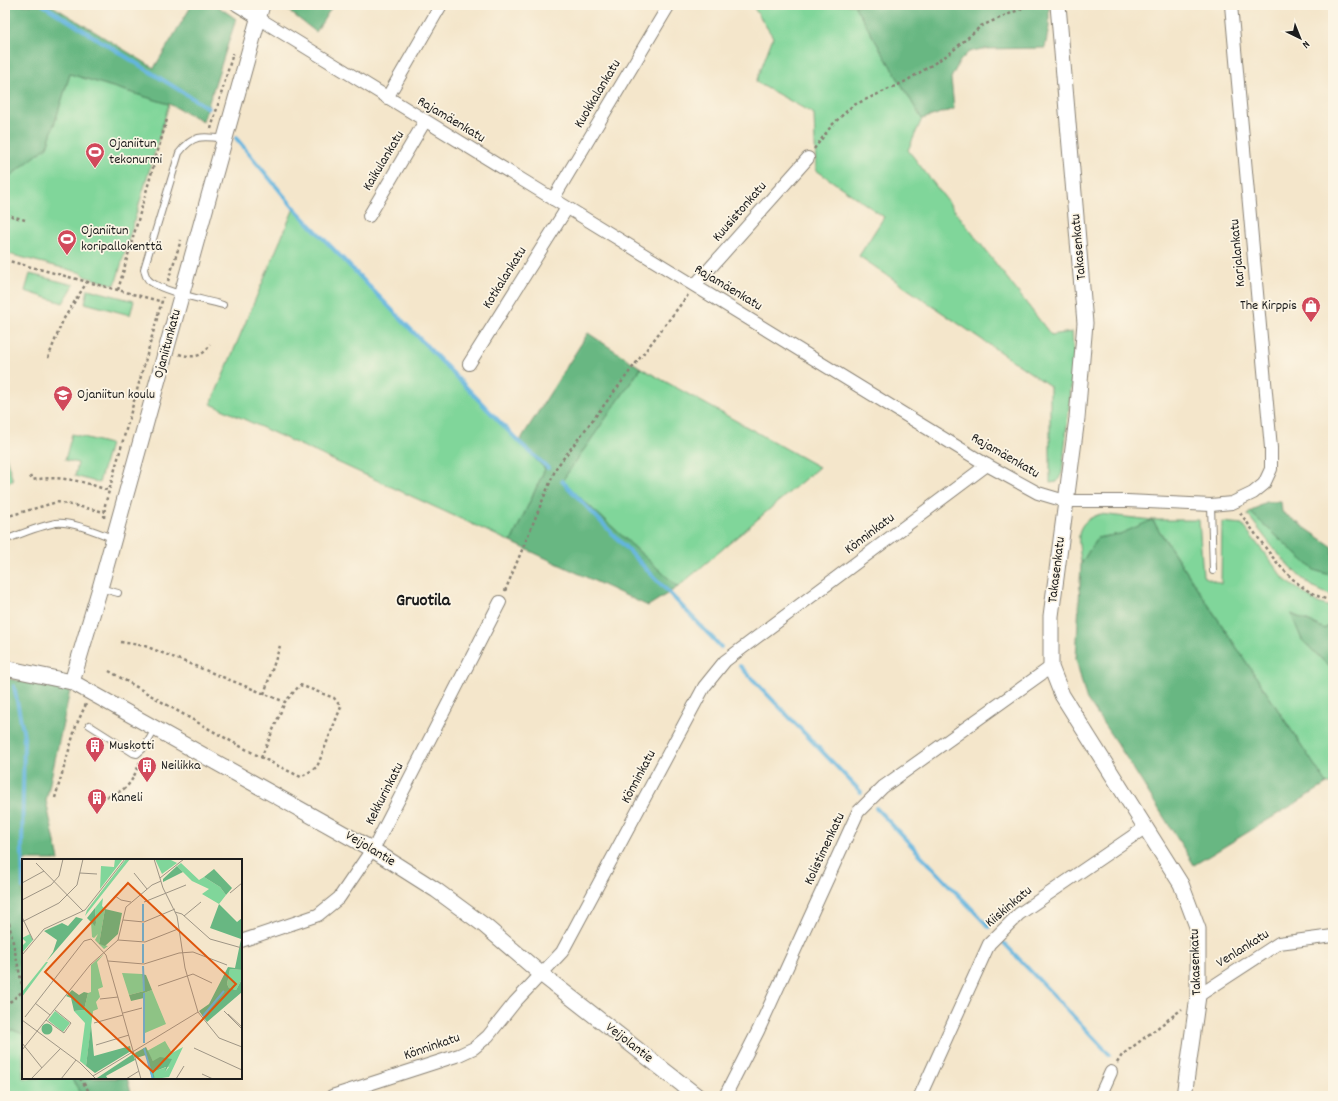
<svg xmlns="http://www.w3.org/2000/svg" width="1338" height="1101" font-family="Dekko,sans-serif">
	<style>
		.green { fill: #80d69a; stroke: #4e795b }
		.forest { fill: #68b782; stroke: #426a4f }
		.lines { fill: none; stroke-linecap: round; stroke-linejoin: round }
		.stream { stroke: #64b5df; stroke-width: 4 }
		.service-casing { stroke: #888174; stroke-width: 8 }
		.minor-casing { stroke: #888174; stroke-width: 14 }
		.tertiary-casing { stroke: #888174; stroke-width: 17 }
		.path { stroke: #888174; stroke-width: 2.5; stroke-dasharray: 3 3; stroke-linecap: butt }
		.service { stroke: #fff; stroke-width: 6 }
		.minor { stroke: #fff; stroke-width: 12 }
		.tertiary { stroke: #fff; stroke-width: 15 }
		.labels { text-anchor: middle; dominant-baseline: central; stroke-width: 3.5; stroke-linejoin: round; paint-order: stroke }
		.street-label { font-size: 14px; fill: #1c1c1c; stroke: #fcf5e5 }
		.poi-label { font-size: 14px; fill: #1c1c1c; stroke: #fcf5e5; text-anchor: start }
		.district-label { font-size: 18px; font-weight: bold; fill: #1c1c1c; stroke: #fcf5e5 }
		.inset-river { fill: none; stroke: #64b5df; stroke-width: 2 }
		.inset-road { fill: none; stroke: #9e9585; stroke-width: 1 }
		.view { fill: #de560d; fill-opacity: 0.15; stroke: #de560d; stroke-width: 2 }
		.inset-edge { fill: none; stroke: #1c1c1c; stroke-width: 2 }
	</style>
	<rect width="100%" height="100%" fill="#fcf5e5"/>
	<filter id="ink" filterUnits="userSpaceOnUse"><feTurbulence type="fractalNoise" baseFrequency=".025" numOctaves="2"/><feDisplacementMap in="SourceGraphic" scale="8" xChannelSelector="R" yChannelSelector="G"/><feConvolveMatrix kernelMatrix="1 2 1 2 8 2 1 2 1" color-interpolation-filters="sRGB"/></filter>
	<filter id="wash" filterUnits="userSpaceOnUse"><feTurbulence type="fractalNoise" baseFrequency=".012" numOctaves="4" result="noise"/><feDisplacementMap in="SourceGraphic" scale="16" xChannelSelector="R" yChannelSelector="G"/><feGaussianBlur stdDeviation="0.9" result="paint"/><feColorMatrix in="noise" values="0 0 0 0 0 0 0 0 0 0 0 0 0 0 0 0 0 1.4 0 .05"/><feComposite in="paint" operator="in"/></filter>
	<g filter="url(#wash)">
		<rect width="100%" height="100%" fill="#f4e6cb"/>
		<g class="green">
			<polygon points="752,5 854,5 922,119 908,150 1051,335 1072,332 1074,360 1062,473 1057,482 1050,483 1050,386 859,256 884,217 816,170 814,114 756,82 773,37"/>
			<polygon points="70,74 169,104 115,285 86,277 82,273 5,253 5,180 47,147"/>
			<polygon points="294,208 545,469 511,542 211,404"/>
			<polygon points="30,274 74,285 63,303 25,291"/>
			<polygon points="88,289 134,301 130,315 85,303"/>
			<polygon points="641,368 819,467 678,587 562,481"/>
			<polygon points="72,434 110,444 99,483 75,476 78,463 65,460"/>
			<polygon points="5,453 13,481 5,483"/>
			<path d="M1250 512 1314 570 1333 576V596C1298 586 1270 543 1248 515Z"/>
			<path d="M1100 514 1152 520H1199L1203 576 1221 584 1222 522 1242 524 1285 580 1318 603 1333 608V620L1325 629 1292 614 1302 640 1333 670V784H1327L1153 521 1120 534 1097 538 1081 564C1079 538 1072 524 1100 514Z"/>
			<polygon points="13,1030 23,1034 23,1078 71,1078 83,1096 5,1096 5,1032"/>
		</g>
		<g class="forest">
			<polygon points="5,5 51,5 154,68 192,5 216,5 236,19 203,121 169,104 70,74 47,147 5,180"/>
			<polygon points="281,5 333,5 316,32"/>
			<polygon points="854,5 1049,5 1049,27 1045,48 982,49 969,52 960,61 951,78 954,109 922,119"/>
			<polygon points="588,333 641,368 562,481 678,587 648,606 511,542 545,469 519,442"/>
			<polygon points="1266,502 1281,502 1282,512 1333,547 1333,576 1314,570 1250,512"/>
			<polygon points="1152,520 1327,784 1194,865 1126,757 1086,698 1076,659 1081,564 1097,538 1120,534"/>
			<polygon points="1291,614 1325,629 1333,620 1333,670 1302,640"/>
			<polygon points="5,678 70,691 46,801 59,860 23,860 23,1034 13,1030 5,1032"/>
			<polygon points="71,1078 127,1078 132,1096 83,1096"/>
		</g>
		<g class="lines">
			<g class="stream">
				<polyline points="43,5 208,108"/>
				<polyline points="236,138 294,208 519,442 548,468"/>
				<polyline points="562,481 721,647"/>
				<polyline points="740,666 861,792"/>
				<polyline points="14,686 24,736 22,846 23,888"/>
				<polyline points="876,808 989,927"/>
				<polyline points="1004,943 1110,1055"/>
			</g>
		</g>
	</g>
	<g filter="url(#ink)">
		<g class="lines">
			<defs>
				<g id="service">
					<path d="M223 305C203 299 167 293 151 282 146 279 145 274 144 269L179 153C193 134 203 136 225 139"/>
					<polyline points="1211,505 1213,571"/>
					<path d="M5 540C21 534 39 526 56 523 71 521 100 533 114 539"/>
					<polyline points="100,588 118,593"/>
					<polyline points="89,725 133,753 137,754 145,747 155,729"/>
				</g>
				<g id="minor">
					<polyline points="237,5 987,465 1038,493 1065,501 1127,501 1211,505 1232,503 1253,493 1264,484 1271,469 1271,448 1231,5"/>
					<polyline points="387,98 441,5"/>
					<polyline points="553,199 669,5"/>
					<polyline points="369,216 425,121"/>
					<polyline points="695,285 808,158"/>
					<polyline points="469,364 567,208"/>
					<polyline points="241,941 318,915 339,898 377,842 500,602"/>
					<polyline points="1198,996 1279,943 1333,936"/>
					<polyline points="332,1096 459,1055 474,1048 488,1036 515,1002 562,952 704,687 725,661 987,465"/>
					<polyline points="725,1096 758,1031 858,812 883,787 1051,667"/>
					<polyline points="920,1096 989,944 1019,914 1146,827"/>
					<polyline points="1100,1096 1111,1072"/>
				</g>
				<g id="tertiary">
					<polyline points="1058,5 1085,323 1077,418 1051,616 1051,667 1062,695 1181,884 1198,929 1198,996 1184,1096"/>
					<polyline points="5,668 72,682 373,850 436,890 485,926 541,974 697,1096"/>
					<polyline points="72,682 100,588 262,5"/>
				</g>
			</defs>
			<use href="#service" class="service-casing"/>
			<use href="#minor" class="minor-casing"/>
			<use href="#tertiary" class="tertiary-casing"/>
			<g class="path">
				<polyline points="211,129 233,53"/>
				<polyline points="814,149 832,125 852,106 906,81 949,54 981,26 1023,8 1026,5"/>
				<polyline points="5,214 25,220"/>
				<polyline points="5,260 163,302"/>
				<polyline points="168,281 181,240"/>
				<polyline points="118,290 167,119"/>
				<path d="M179 354C192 358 203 358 210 344"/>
				<polyline points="48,358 63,320 87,282"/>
				<path d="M30 476 32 480C59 475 84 481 109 491"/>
				<path d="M1240 513C1265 545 1290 592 1333 601"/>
				<polyline points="5,517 57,502 105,512"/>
				<polyline points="104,518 105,505 163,297"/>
				<polyline points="505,591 556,468 688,295"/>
				<path d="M109 671C173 708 235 746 301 777L317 767 341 707 334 698 300 685 285 702 145 646 121 642"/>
				<polyline points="264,694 280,646"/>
				<polyline points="261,758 285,702"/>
				<polyline points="55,798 76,726 86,704"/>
				<path d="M101 799C127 790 130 787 140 762"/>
				<polyline points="5,905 23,989"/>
				<polyline points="5,1006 23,991"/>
				<polyline points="1117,1063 1122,1055 1182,1009"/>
				<polyline points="80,1078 92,1096"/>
			</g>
			<use href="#service" class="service"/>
			<use href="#minor" class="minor"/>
			<use href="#tertiary" class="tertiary"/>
		</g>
	</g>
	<defs>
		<symbol id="stadium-pin" viewBox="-11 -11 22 30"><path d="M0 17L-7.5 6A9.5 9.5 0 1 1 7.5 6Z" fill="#d1495b" stroke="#fcf5e5"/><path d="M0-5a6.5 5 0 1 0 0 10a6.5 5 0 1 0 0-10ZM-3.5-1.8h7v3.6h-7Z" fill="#fff"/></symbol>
		<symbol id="shop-pin" viewBox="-11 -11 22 30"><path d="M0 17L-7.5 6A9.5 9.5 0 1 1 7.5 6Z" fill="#d1495b" stroke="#fcf5e5"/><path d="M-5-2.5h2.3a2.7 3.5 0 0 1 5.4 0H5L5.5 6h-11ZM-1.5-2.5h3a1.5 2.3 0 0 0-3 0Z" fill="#fff"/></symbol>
		<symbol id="school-pin" viewBox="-11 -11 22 30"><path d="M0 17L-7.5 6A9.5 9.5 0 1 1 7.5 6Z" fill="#d1495b" stroke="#fcf5e5"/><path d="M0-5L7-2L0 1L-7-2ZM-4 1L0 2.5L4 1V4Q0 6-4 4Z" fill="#fff"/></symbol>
		<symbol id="building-pin" viewBox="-11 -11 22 30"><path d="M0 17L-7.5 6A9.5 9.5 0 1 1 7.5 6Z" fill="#d1495b" stroke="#fcf5e5"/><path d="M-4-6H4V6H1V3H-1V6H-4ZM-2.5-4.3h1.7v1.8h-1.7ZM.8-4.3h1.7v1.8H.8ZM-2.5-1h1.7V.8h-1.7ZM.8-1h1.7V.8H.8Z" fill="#fff"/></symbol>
	</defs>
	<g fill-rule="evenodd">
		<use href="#stadium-pin" x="84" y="141" width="22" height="30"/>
		<use href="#stadium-pin" x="56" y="228" width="22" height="30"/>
		<use href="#shop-pin" x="1300" y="295" width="22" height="30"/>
		<use href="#school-pin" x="52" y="384" width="22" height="30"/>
		<use href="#building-pin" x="84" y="735" width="22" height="30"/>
		<use href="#building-pin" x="136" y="755" width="22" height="30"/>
		<use href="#building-pin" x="86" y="787" width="22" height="30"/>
	</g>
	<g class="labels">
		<g class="street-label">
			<text transform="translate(598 94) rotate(-59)">Kuokkalankatu</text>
			<text transform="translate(451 120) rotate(31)">Rajamäenkatu</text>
			<text transform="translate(384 161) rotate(-59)">Kaikulankatu</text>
			<text transform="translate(740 212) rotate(-49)">Kuusistonkatu</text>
			<text transform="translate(1079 247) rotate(-95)">Takasenkatu</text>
			<text transform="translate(1238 253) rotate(-95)">Karjalankatu</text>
			<text transform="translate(505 278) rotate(-58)">Kotkalankatu</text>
			<text transform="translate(728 288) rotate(31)">Rajamäenkatu</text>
			<text transform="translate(168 344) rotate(-75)">Ojaniitunkatu</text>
			<text transform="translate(1005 456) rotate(30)">Rajamäenkatu</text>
			<text transform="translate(870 534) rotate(-37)">Könninkatu</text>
			<text transform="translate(1057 570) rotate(-83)">Takasenkatu</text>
			<text transform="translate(639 777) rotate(-62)">Könninkatu</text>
			<text transform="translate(385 794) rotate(-63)">Kekkurinkatu</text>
			<text transform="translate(370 849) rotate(31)">Veijolantie</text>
			<text transform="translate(825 849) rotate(-65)">Kolistimenkatu</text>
			<text transform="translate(1009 907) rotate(-40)">Kiiskinkatu</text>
			<text transform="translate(1243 949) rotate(-32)">Venlankatu</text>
			<text transform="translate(1196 962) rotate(-92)">Takasenkatu</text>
			<text transform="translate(629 1043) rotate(38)">Veijolantie</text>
			<text transform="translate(432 1047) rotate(-19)">Könninkatu</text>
		</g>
		<g class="poi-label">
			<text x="109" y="144">Ojaniitun<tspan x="109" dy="16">tekonurmi</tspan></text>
			<text x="81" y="231">Ojaniitun<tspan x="81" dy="16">koripallokenttä</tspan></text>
			<text x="1297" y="306" text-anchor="end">The Kirppis</text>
			<text x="77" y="395">Ojaniitun koulu</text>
			<text x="109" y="746">Muskotti</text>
			<text x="161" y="766">Neilikka</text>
			<text x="111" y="798">Kaneli</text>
		</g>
		<g class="district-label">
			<text x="423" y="601">Gruotila</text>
		</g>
	</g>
	<g transform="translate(22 859)">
		<rect width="220" height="220" fill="#f4e6cb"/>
		<path d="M93 0H101L78 30 79 7 92 8ZM104 0H108L63 57 65 51ZM133 0H147L155 4 140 15ZM159 4 177 21 182 18 198 28 204 36 197 45 180 35 187 30 170 22 155 7ZM81 39 80 47 83 50 77 85 86 87 82 90 73 81 76 75 72 79 70 78 69 63 73 66 74 64 73 49ZM8 75 11 81 0 94V87L4 83 0 79ZM82 95 75 103 81 128 76 130 78 138 74 143 76 150 71 152 64 207 58 202 63 164 52 152 62 151 66 134 69 133V106ZM24 103H26L0 138V133ZM208 110 220 111V120L214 131 207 129 205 125ZM100 114 120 115 122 132 107 136ZM130 131 144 165 123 174 122 134ZM33 152 48 164 41 173 26 161ZM143 182 150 194 161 188 147 218 133 220 130 213 145 208 143 213 147 208 131 202 125 192Z" fill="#80d69a"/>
		<path d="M155 7 161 13 141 23V20ZM192 10 210 29 204 36 198 28 182 18ZM197 45 215 63 220 59V111L208 110 205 125 207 129 214 131 220 120V133L185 163 177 152 187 145 206 108 213 109 219 80 188 69ZM73 49 74 64 73 67 65 59ZM83 50 100 54 96 75 83 87 77 85ZM54 58 61 60 24 103 31 93 35 81 22 72 40 64 46 67ZM120 115 124 116 130 131 122 134V139L109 142 107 136 122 132ZM50 131 57 136 62 133 66 134 62 151 52 152 49 139 44 137ZM19.5 170a5.5 5.5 0 1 1 11 0a5.5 5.5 0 1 1-11 0ZM69 166 72 197 108 187 109 192 73 214 64 207ZM124 188 131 202 138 198 150 200 143 213 144 208 131 213 133 220H130L124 196 114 199 113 194ZM111 195 113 201 84 217 86 220 75 219Z" fill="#68b782"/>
		<path class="inset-river" d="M121 45V62M121 64V82M121 85V104M121 107 122 132M122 134V184M181 157 202 132M122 189 131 220"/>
		<path class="inset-road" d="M132 0 141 29 155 57 163 109 176 153 197 179 220 188M14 4 61 52M58 14 75 15M112 14 125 30M138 19 162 0M0 24 22 12M208 34 220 24M93 37 99 41 109 43M0 41 29 26 37 17 41 0M122 43 164 26M153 53 160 55 188 80 220 89M162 57 179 43M0 58 11 81M101 61 122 63 153 50M0 63 37 44 55 26 61 0M96 81 123 83 156 70M0 96 22 70 63 51 103 0M86 102 122 105 157 94 171 93 205 106M136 127 171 115 190 124M78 140 96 138M13 144 28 156M202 152 220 170M101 154 120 149M206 155 220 168M3 158 62 82 69 80 84 96 119 220M0 161 58 204 74 220M24 161 42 174 49 164 33 151M72 164 101 156M0 184 20 209M74 186 107 176M172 189 220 211M0 191 68 106 96 81 104 48 130 26 139 22M180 215 191 220M71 217 176 153M9 220 39 189M39 220 54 201M104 220 117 212M154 220 162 207"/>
		<path class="view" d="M106 24 214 125 131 213 23 113Z"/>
		<rect width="220" height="220" class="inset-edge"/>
	</g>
	<rect width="1338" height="1101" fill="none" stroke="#fcf5e5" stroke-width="20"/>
	<g transform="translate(1300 38) rotate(137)" stroke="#fcf5e5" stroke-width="3" paint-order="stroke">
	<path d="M0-3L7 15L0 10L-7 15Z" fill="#1c1c1c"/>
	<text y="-6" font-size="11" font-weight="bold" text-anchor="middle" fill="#1c1c1c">N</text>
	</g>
</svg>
